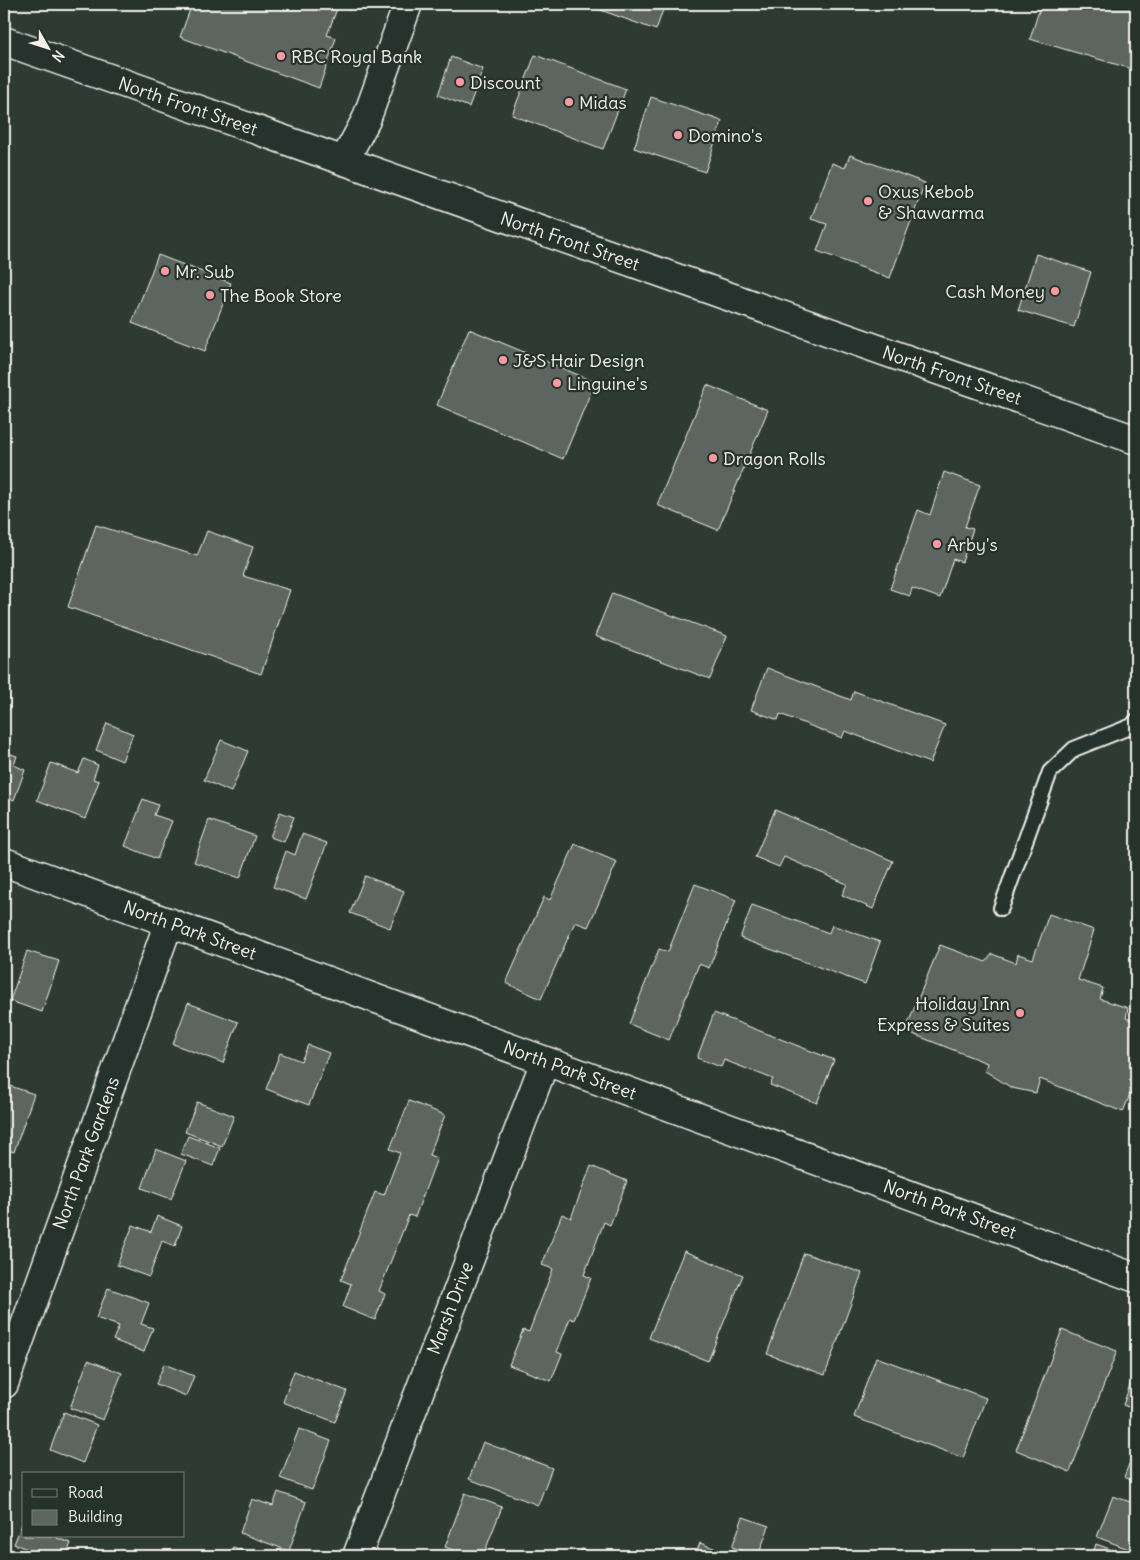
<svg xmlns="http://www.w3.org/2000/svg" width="1140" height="1560" font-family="Delius,sans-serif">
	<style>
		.building { fill: #5c655e; stroke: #f4f1e8 }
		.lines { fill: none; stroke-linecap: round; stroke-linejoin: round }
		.service-casing { stroke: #f4f1e8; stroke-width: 18 }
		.minor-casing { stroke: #f4f1e8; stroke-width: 31 }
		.tertiary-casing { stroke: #f4f1e8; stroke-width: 31 }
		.primary-casing { stroke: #f4f1e8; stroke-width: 31 }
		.service { stroke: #26332d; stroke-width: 14 }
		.minor { stroke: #26332d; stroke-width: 28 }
		.tertiary { stroke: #26332d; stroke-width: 28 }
		.primary { stroke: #26332d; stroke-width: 28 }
		.poi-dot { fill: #ff9aa2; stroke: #26332d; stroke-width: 2 }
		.labels { text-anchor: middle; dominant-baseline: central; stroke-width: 4.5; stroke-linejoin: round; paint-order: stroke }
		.poi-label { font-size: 18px; fill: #f4f1e8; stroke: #26332d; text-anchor: start }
		.street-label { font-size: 18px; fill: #f4f1e8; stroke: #26332d }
	</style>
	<rect width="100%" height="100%" fill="#2e3b34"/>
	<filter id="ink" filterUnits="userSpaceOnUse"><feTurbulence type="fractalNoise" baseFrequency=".02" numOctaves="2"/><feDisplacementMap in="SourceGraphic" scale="10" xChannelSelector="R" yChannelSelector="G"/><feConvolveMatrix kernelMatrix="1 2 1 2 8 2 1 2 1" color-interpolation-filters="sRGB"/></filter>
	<g filter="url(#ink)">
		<g class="building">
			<polygon points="192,4 352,4 350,10 338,6 327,35 336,38 319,88 180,37"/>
			<polygon points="584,4 665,4 656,30"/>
			<polygon points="1041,4 1136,4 1136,55 1132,69 1030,39"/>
			<polygon points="535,55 626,89 603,149 512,115"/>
			<polygon points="451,57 483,69 469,107 438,95"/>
			<polygon points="651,97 722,121 705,172 634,148"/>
			<polygon points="850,155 925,183 890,278 817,251 827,224 811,219 832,163 845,168"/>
			<polygon points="1036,254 1091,272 1074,327 1018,310"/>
			<polygon points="158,255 231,283 205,351 132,323"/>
			<polygon points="4,310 11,313 4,332"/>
			<polygon points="469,329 595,382 563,459 437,405"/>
			<polygon points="707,385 768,410 718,530 657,505"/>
			<polygon points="944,472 980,485 965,527 973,529 962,562 953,559 940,598 912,588 910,596 890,589 918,510 930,515"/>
			<polygon points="96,525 197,556 207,531 253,547 243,576 290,590 261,674 68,607"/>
			<polygon points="612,593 727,636 710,679 595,636"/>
			<polygon points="767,668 851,700 854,691 945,725 930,763 845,731 842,738 780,714 778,720 751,710"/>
			<polygon points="4,707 9,709 4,722"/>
			<polygon points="107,723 133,734 122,761 96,750"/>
			<polygon points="221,740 248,751 231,792 204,780"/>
			<polygon points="4,752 17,756 14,765 25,770 14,800 4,796"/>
			<polygon points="84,759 98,765 93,779 99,781 85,819 37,800 51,763 78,773"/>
			<polygon points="143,799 158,805 154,815 172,821 157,859 125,846"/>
			<polygon points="775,810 893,861 873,909 842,895 847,884 784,857 779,867 755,857"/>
			<polygon points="280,812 294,817 284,842 270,837"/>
			<polygon points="209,820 255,836 240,878 194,862"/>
			<polygon points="302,834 327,843 306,899 273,887 286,851 295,855"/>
			<polygon points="575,844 617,862 588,927 575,922 541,999 506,983 544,897 550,900"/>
			<polygon points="365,876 404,891 390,928 350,913"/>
			<polygon points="695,884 736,900 709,968 699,964 669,1040 629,1024 659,949 668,952"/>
			<polygon points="752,905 829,933 832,925 880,942 865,984 740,938"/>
			<polygon points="1049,914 1094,930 1078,980 1103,988 1100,999 1128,1008 1126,1018 1136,1022 1136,1079 1123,1112 1040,1079 1036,1093 1012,1088 985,1071 987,1063 905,1031 940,945 986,962 992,954 1016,963 1018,954 1033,959"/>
			<polygon points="27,951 59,961 42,1012 10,1001"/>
			<polygon points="188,1003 238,1022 223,1063 173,1044"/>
			<polygon points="714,1013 834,1060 817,1103 770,1085 773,1079 724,1060 721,1067 697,1058"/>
			<polygon points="308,1045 329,1053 309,1105 266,1089 280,1053 301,1061"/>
			<polygon points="4,1084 34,1094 14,1152 4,1149"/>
			<polygon points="409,1101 445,1115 429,1155 437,1158 415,1217 409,1215 379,1291 385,1294 375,1320 343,1307 351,1284 341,1280 375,1192 384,1195 400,1153 390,1149"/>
			<polygon points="197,1102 234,1116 222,1146 185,1132"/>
			<polygon points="188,1136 220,1148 213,1166 181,1154"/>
			<polygon points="156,1149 186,1161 171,1199 142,1188"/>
			<polygon points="591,1166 627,1181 610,1225 604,1222 584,1275 591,1278 574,1320 570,1318 557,1352 562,1354 551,1381 509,1365 523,1330 529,1332 553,1269 542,1265 562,1214 571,1218"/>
			<polygon points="157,1216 182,1226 175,1246 162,1241 149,1277 117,1265 133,1225 151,1232"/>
			<polygon points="684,1251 743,1275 708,1361 649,1338"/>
			<polygon points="804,1253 862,1273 825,1375 767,1354"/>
			<polygon points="108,1288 149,1303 141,1324 153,1328 144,1352 113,1340 119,1326 96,1318"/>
			<polygon points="1062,1330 1117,1351 1070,1472 1016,1450"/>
			<polygon points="876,1357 986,1398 963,1458 854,1417"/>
			<polygon points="88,1360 122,1373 103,1420 70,1408"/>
			<polygon points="164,1364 194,1376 186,1396 156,1384"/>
			<polygon points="1136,1368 1136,1410 1123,1405"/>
			<polygon points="294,1371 347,1391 335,1422 283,1402"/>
			<polygon points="64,1412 97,1425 83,1463 50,1450"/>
			<polygon points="299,1429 331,1441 312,1490 280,1478"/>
			<polygon points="483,1442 552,1468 538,1505 469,1479"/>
			<polygon points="1136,1446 1136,1482 1124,1477"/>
			<polygon points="278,1492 306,1502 289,1551 240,1533 252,1499 273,1506"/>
			<polygon points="465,1493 502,1507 483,1556 469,1556 445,1547"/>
			<polygon points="1113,1496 1136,1504 1136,1552 1097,1537"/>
			<polygon points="743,1517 769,1526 758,1556 732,1547"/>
			<polygon points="24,1519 24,1536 57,1536 57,1538 71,1543 66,1556 46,1556 14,1544"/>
			<polygon points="700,1543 735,1556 695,1556"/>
			<polygon points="1096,1544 1129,1556 1092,1556"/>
			<polygon points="233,1547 258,1556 230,1556"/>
			<polygon points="582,1549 601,1556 580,1556"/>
			<polygon points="15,1552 26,1556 13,1556"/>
		</g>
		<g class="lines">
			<defs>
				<polyline id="service" points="1001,908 1050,772 1074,749 1132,726 1136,721"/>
				<g id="minor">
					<polyline points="344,161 366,120 408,4"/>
					<polyline points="357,1556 545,1061"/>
				</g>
				<g id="tertiary">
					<polyline points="4,862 1136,1278"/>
					<polyline points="4,1384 169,922"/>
				</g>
				<polyline id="primary" points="4,41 1136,440"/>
			</defs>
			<use href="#service" class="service-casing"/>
			<use href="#minor" class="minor-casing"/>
			<use href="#tertiary" class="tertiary-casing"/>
			<use href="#primary" class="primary-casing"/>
			<use href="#service" class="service"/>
			<use href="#minor" class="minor"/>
			<use href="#tertiary" class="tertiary"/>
			<use href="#primary" class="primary"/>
		</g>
	</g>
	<g class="poi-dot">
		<circle cx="281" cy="56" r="5"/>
		<circle cx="460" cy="82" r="5"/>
		<circle cx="569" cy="102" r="5"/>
		<circle cx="678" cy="135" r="5"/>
		<circle cx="868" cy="201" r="5"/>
		<circle cx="165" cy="271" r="5"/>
		<circle cx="1055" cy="291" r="5"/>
		<circle cx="210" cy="295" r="5"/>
		<circle cx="503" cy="360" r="5"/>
		<circle cx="557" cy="383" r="5"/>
		<circle cx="713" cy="458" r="5"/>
		<circle cx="937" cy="544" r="5"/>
		<circle cx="1020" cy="1013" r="5"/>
	</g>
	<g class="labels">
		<g class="poi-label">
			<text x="291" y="56">RBC Royal Bank</text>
			<text x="470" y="82">Discount</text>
			<text x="579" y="102">Midas</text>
			<text x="688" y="135">Domino's</text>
			<text x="878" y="191">Oxus Kebob<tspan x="878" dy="21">&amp; Shawarma</tspan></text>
			<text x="175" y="271">Mr. Sub</text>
			<text x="1045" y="291" text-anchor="end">Cash Money</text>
			<text x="220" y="295">The Book Store</text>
			<text x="513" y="360">J&amp;S Hair Design</text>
			<text x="567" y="383">Linguine's</text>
			<text x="723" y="458">Dragon Rolls</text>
			<text x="947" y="544">Arby's</text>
			<text x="1010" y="1003" text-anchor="end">Holiday Inn<tspan x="1010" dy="21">Express &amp; Suites</tspan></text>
		</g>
		<g class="street-label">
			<text transform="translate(188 106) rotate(19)">North Front Street</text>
			<text transform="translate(570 241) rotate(19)">North Front Street</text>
			<text transform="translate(952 375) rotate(19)">North Front Street</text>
			<text transform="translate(190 930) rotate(20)">North Park Street</text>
			<text transform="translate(570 1070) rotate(20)">North Park Street</text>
			<text transform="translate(86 1153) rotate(-70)">North Park Gardens</text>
			<text transform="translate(950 1209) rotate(20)">North Park Street</text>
			<text transform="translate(450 1308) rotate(-69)">Marsh Drive</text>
		</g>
	</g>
	<rect width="1140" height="1560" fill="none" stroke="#26332d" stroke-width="20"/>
	<rect x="10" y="10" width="1120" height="1540" fill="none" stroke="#f4f1e8" stroke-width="2" filter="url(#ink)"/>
	<rect x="22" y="1472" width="162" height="65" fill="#26332d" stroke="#787f78"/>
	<rect x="32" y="1489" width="25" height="8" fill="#26332d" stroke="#787f78"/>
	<text x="68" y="1498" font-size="15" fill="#f4f1e8">Road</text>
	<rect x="32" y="1510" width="25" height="15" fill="#5c655e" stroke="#787f78"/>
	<text x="68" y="1522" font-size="15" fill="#f4f1e8">Building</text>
	<g transform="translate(48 48) rotate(129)" stroke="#26332d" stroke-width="4" paint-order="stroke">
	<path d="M0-4L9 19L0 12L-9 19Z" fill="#f4f1e8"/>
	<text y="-8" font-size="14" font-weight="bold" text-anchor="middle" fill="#f4f1e8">N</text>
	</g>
</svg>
